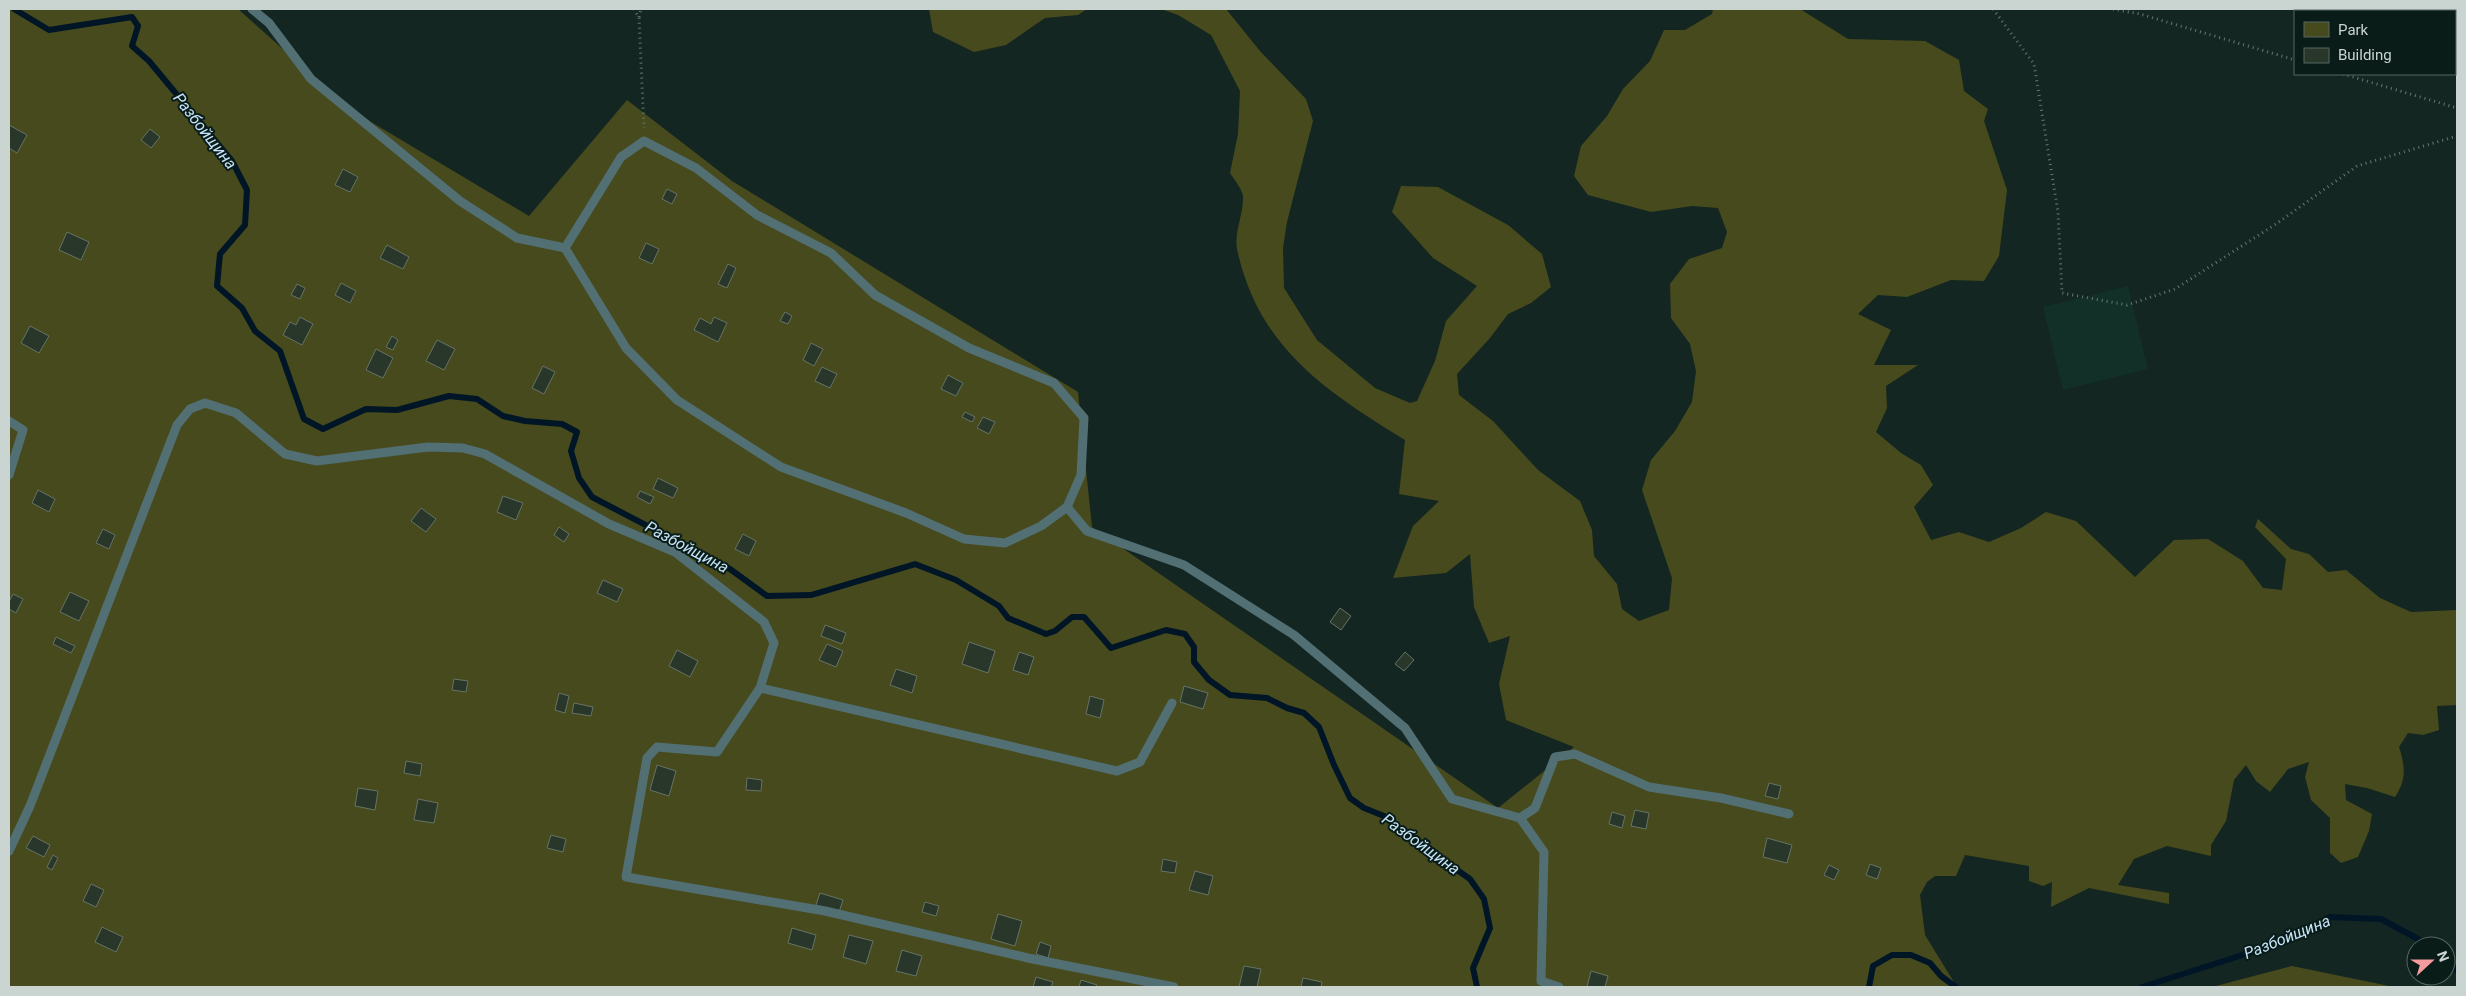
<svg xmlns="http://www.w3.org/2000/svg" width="2466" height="996" font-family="Roboto,sans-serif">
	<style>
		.built { fill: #122f28 }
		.green { fill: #474a1d }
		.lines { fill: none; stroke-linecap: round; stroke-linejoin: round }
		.stream { stroke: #001626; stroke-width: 6 }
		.building { fill: #29362a; stroke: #667466 }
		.path { stroke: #677773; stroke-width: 3; stroke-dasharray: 1 4; stroke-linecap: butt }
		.service { stroke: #526f74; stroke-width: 9 }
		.labels { text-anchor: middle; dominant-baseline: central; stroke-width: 4; stroke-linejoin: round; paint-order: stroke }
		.water-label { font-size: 16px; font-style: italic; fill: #c6e3f9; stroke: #091c18 }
	</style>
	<rect width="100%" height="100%" fill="#132621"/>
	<polygon class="built" points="2128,286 2148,369 2063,390 2043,307"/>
	<g class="green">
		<path d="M9 9H238L351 110 529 216 627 100 732 181 1078 392 1092 527 1498 808 1574 747 1506 720 1499 684 1510 636 1489 643 1474 607 1470 554 1446 573 1393 578 1413 526 1439 501 1399 494 1405 440C1325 391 1258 347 1237 249 1234 232 1244 213 1243 196 1242 189 1234 179 1230 173L1238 134 1240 91 1211 35 1178 15 1161 9H1226L1260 51 1306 99 1313 121 1287 222 1283 248 1284 288 1317 340 1375 388 1410 403 1417 401 1435 361 1446 321 1477 286 1433 258 1392 212 1401 186 1438 187 1508 225 1542 254 1551 287 1531 303 1508 314 1490 338 1457 374 1459 395 1493 421 1538 470 1580 501 1592 530 1594 556 1617 584 1622 609 1639 621 1669 610 1672 578 1642 490 1651 460 1675 431 1692 402 1696 371 1690 344 1671 318 1670 284 1689 259 1722 248 1727 232 1718 208 1692 206 1651 212 1588 195 1574 176 1581 146 1607 116 1623 89 1650 61 1664 30H1685L1712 14 1713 9H1800L1848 39 1925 41 1959 60 1964 91 1988 109 1984 121 2007 190 1999 256 1984 281 1951 280 1907 297 1878 295 1858 314 1891 330 1874 365H1918L1886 386 1887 408 1876 432 1901 453 1921 465 1933 485 1914 507 1931 540 1959 532 1989 542 2021 528 2046 512 2076 521 2135 577 2174 540 2208 539 2243 561 2263 588 2282 590 2286 559 2255 527 2258 519 2291 549 2309 554 2328 572 2346 570 2380 598 2411 612 2457 610V705L2437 706 2439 730 2423 735 2408 733 2399 747C2405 766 2407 779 2395 797L2367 788 2345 784 2346 800 2372 814 2369 831 2358 857 2341 863 2330 853V818L2311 800 2305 777 2309 762 2288 769 2270 792 2256 781 2246 765 2234 780 2226 821 2211 845V856L2167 846 2134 859 2118 885 2169 893V904L2089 888 2051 907 2052 882 2043 886 2029 881V866L1965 855 1956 876H1935L1927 882 1920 895 1925 935 1957 987H9Z"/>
		<polygon points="929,9 1087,9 1078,15 1045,18 1006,45 974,52 933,32"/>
		<polygon points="2292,966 2394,987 2212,987"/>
	</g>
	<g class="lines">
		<g class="stream">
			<polyline points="14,9 49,30 132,17 138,26 132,46 149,61 232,161 247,190 245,225 220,254 217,286 242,308 255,331 280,351 304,419 323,429 366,409 397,410 449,396 477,399 503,416 525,421 562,424 577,432 571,451 579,478 592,497 730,569 767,596 811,595 915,564 956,580 999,606 1008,618 1046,634 1055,631 1072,617 1084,617 1111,648 1166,630 1185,634 1194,647 1194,662 1209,680 1230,695 1267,698 1287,708 1304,713 1319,727 1334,765 1350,798 1364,808 1389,818 1397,828 1470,879 1484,899 1490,928 1473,968 1477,987"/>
			<polyline points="2446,960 2457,971"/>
			<polyline points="1869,987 1873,966 1892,955 1911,955 1930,963 1941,976 1956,987"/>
			<polyline points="2142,987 2274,945 2330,917 2381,919 2431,946"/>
		</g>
	</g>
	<g class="building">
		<polygon points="9,125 27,135 17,153 9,148"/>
		<polygon points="150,129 160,137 151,148 141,140"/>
		<polygon points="343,169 358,177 350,192 335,185"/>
		<polygon points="667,189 677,194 672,204 662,199"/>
		<polygon points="67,232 89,242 81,260 59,250"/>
		<polygon points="646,243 659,249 652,264 639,258"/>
		<polygon points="387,245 409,257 403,269 380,258"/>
		<polygon points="728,264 736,268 727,288 718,284"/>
		<polygon points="341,283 356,291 350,303 335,295"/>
		<polygon points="297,284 305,288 300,299 291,295"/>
		<polygon points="785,312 792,316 788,324 780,321"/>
		<polygon points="300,317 313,324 302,345 283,335 290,322 296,325"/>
		<polygon points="714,317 727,323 718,342 694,330 700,318 711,324"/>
		<polygon points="30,326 49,336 39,353 21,343"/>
		<polygon points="392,336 398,340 393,350 386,347"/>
		<polygon points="437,340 455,349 444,370 426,361"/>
		<polygon points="811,343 823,349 814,366 803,360"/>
		<polygon points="376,349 393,358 383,378 366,370"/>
		<polygon points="543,366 555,372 544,394 532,388"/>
		<polygon points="822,367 837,374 830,388 815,381"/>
		<polygon points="948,375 963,383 956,396 941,389"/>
		<polygon points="965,412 975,417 972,422 962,417"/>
		<polygon points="983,417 995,422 989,434 977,428"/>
		<polygon points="658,478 678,488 673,498 653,489"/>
		<polygon points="38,490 55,499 49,512 32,503"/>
		<polygon points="640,491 654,497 650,504 637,497"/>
		<polygon points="503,496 523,503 516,520 497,512"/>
		<polygon points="421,508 436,519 426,532 411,521"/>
		<polygon points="559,527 569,534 564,542 554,535"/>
		<polygon points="103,529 115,535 109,549 96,543"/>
		<polygon points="743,534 756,541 749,556 735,549"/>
		<polygon points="603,580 623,589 617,602 597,593"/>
		<polygon points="70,592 89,601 79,621 60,612"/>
		<polygon points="13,594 23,599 16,613 9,609 9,602"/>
		<polygon points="1340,608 1351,616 1341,630 1330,622"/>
		<polygon points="825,625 846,633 842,644 821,636"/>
		<polygon points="56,637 75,646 71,653 53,644"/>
		<polygon points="969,642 995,651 988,673 962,664"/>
		<polygon points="827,644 843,651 836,667 819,660"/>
		<polygon points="677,650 698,661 690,677 669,666"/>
		<polygon points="1019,652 1034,657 1028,675 1013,670"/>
		<polygon points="1405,652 1414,660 1404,671 1395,664"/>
		<polygon points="896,669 917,676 912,693 890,685"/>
		<polygon points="454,679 468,681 466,692 452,690"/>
		<polygon points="1184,686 1208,693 1203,709 1180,702"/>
		<polygon points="559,693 569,696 565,713 555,710"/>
		<polygon points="1090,696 1104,700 1100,718 1086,714"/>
		<polygon points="574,703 593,707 591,716 572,713"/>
		<polygon points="406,761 422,764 420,776 404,773"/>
		<polygon points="657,765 676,771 669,796 650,790"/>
		<polygon points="747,778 762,780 761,791 746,790"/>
		<polygon points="1769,783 1781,786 1778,799 1765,796"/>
		<polygon points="358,788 378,791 375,810 355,806"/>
		<polygon points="418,799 438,803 434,823 414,820"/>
		<polygon points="1635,810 1649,813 1646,829 1631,826"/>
		<polygon points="1612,812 1625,816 1622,828 1609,824"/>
		<polygon points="551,835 566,839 563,852 547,848"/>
		<polygon points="33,836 50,845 44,857 26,848"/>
		<polygon points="1767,838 1792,845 1787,863 1763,857"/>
		<polygon points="53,855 58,858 52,870 47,867"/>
		<polygon points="1163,859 1177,862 1175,873 1161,871"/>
		<polygon points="1870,864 1881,868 1877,879 1866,875"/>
		<polygon points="1829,865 1839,870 1834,880 1824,875"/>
		<polygon points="1195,871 1213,876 1208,895 1189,890"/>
		<polygon points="91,884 104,890 96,907 83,901"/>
		<polygon points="820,893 843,900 839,912 816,905"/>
		<polygon points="925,902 939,906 936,916 922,912"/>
		<polygon points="998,914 1022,921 1015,946 991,939"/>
		<polygon points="102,927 123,937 116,952 95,942"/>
		<polygon points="792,928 816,935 812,950 788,943"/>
		<polygon points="849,935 873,941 866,964 843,957"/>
		<polygon points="1040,942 1051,946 1048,958 1036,954"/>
		<polygon points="902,950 922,956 916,976 896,971"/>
		<polygon points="1244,966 1261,969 1257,987 1239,987"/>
		<polygon points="1591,971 1608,976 1605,987 1587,987"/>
		<polygon points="1036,977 1053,982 1051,987 1033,987"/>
		<polygon points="1303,978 1322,982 1321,987 1301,987"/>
		<polygon points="1081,980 1097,985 1096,987 1079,987"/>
	</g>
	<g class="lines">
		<g class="path">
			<polyline points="634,9 639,18 644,128"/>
			<polyline points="1993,9 2034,64 2058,212 2062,293 2127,305 2175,289 2276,224 2357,166 2457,136"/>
			<polyline points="2113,9 2140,14 2295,60"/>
			<polyline points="639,17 641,9"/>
			<polyline points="2343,74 2457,108"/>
		</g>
		<g class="service">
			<polyline points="252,9 269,23 311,79 460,201 517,238 565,248"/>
			<polygon points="644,141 696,168 757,215 831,253 875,295 969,348 1054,383 1084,418 1081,475 1067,507 1041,526 1005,543 964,539 906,513 781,467 677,400 626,348 565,248 621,157"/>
			<polyline points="9,421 23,430 9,475"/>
			<polyline points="1067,507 1087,531 1184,565 1294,635 1405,728 1452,799 1520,818 1544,852 1541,981 1559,987"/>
			<polyline points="760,688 1117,771 1140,762 1172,703"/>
			<polyline points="1520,818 1535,808 1555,757 1575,754 1649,787 1721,798 1789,814"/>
			<polyline points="9,851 30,806 177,425 190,409 205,403 236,413 285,454 317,461 428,447 463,448 485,454 609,524 675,552 764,622 774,643 760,688 717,752 657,747 647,758 626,877 825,911 1028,958 1174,987"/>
		</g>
	</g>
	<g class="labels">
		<g class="water-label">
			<text transform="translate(205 131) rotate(52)">Разбойщина</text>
			<text transform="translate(687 547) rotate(28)">Разбойщина</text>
			<text transform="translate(1421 844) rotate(36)">Разбойщина</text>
			<text transform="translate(2287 937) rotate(-22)">Разбойщина</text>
		</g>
	</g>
	<rect width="2466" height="996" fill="none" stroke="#cad5d2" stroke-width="20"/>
	<rect x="2294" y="10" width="162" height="65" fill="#091c18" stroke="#566662"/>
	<rect x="2304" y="22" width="25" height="15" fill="#474a1d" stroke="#566662"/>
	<text x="2338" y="35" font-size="15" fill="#cad5d2">Park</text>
	<rect x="2304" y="48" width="25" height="15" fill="#29362a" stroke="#566662"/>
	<text x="2338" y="60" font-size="15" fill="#cad5d2">Building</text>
	<g transform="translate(2431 961) rotate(69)"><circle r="24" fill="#091c18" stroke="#566662"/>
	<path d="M0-4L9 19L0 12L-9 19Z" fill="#f59b9d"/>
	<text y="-8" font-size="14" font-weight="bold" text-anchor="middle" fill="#cad5d2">N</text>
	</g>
</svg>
